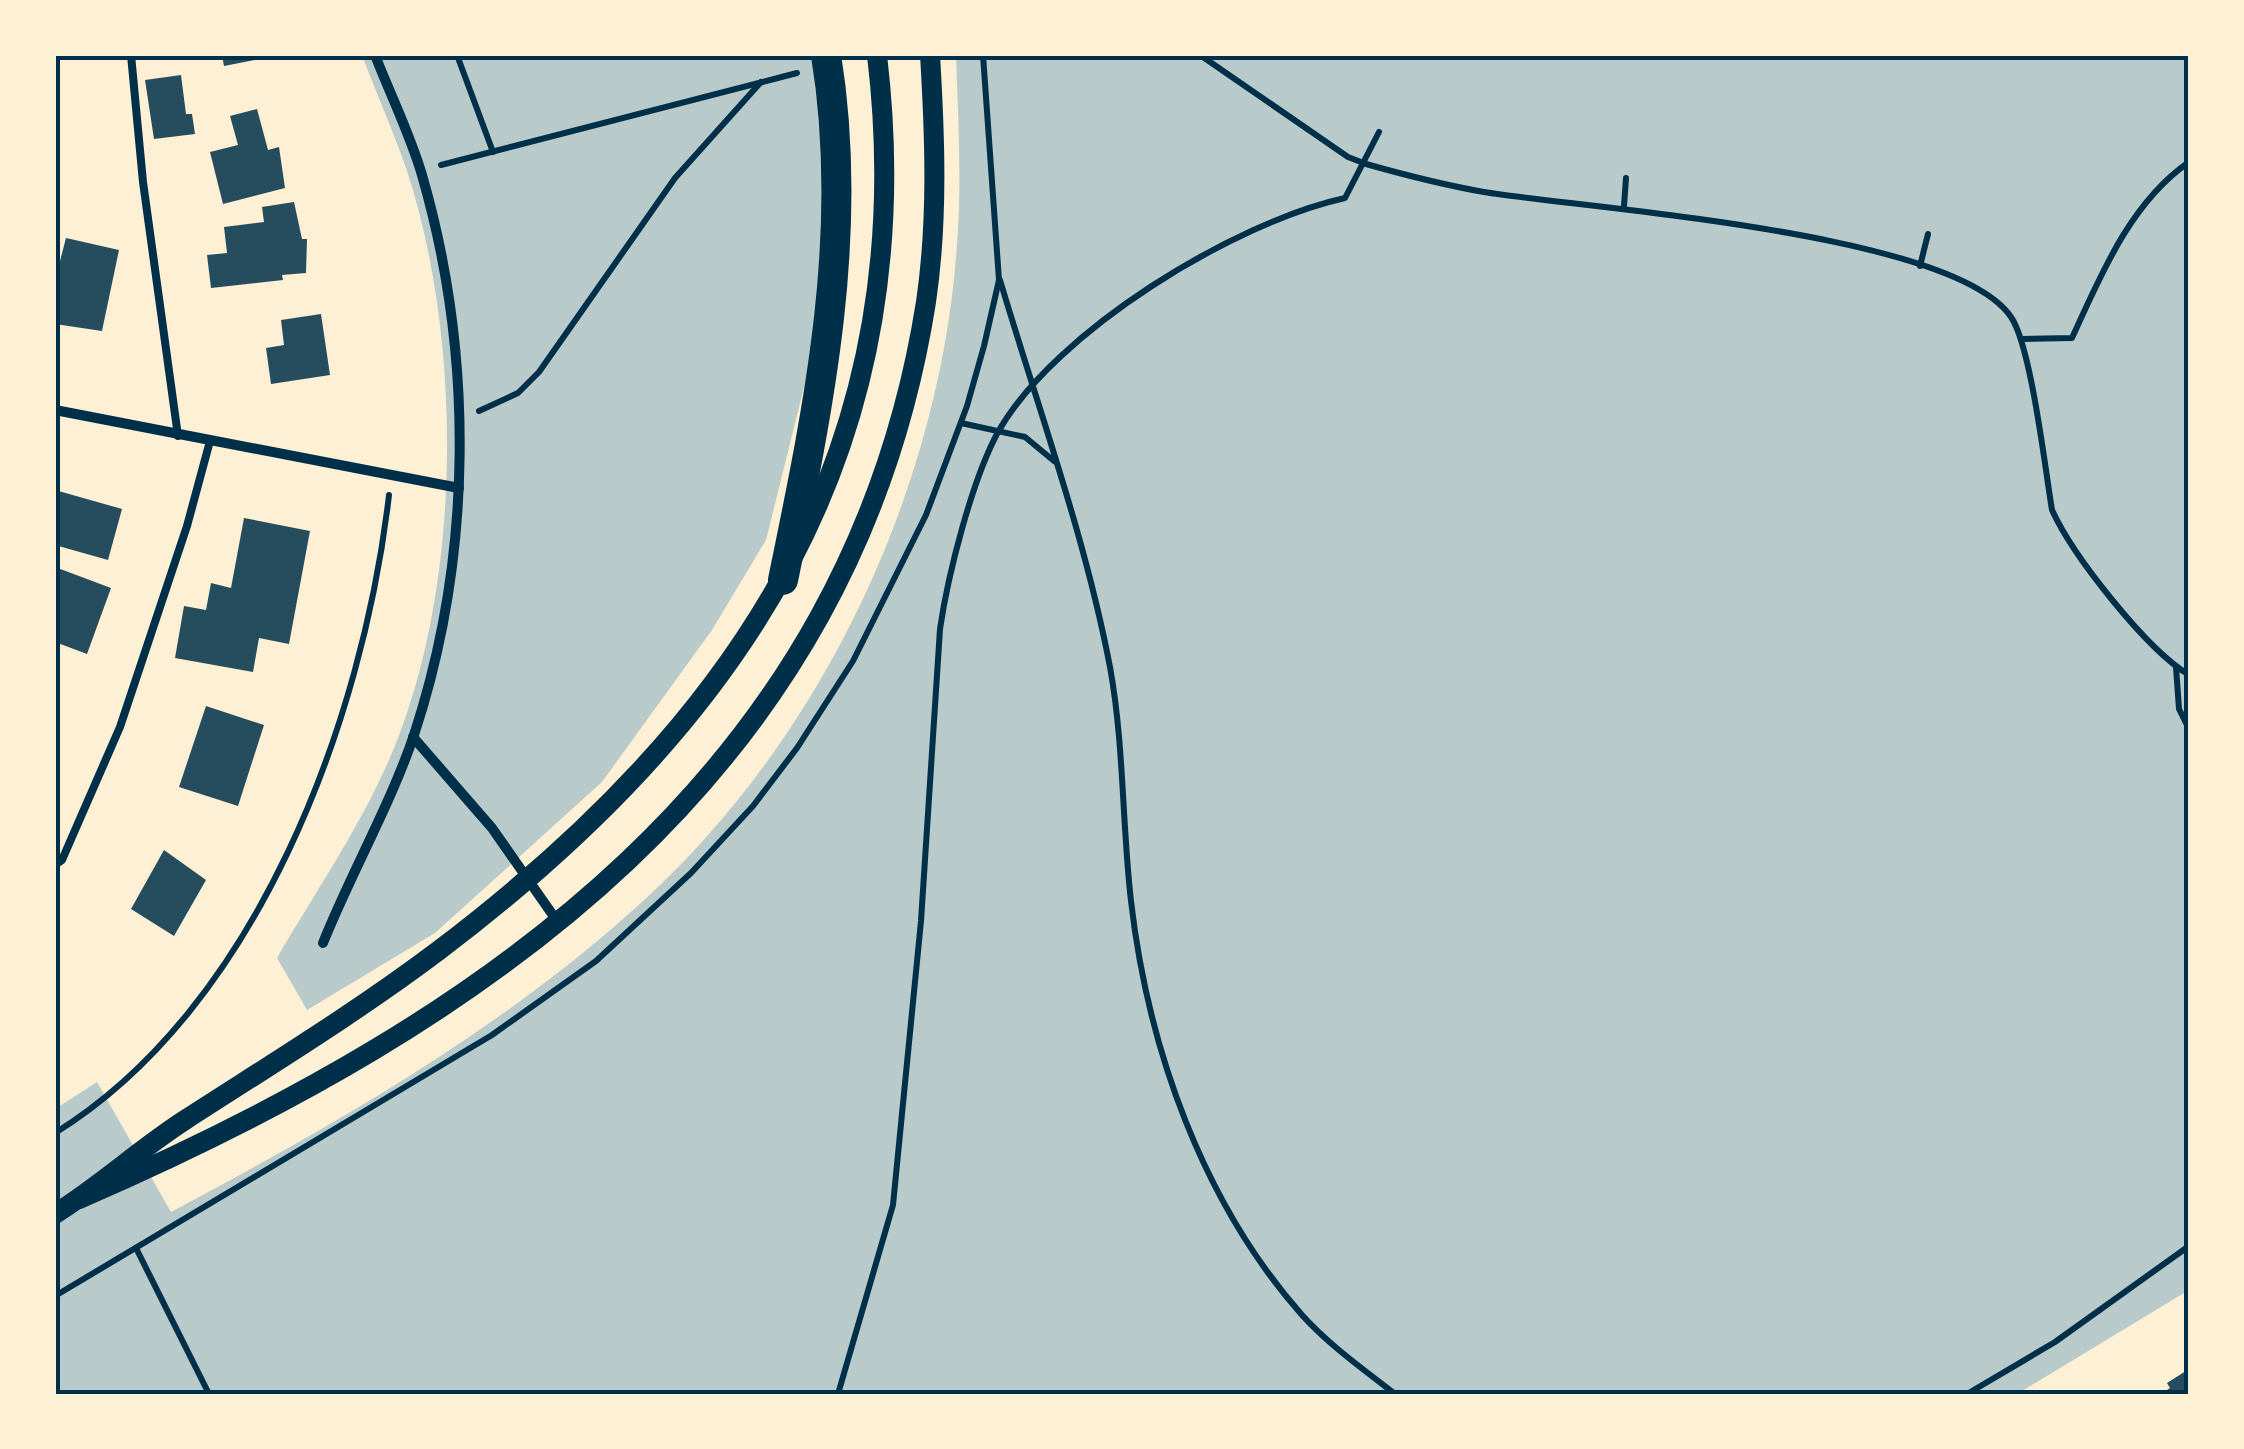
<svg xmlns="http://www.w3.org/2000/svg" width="2244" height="1449" font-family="Overpass,sans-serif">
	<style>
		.green { fill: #b9caca }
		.building { fill: #264d5e }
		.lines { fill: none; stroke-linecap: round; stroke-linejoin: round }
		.path { stroke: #003049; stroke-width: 6 }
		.service { stroke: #003049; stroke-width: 8 }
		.minor { stroke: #003049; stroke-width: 10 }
		.secondary { stroke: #003049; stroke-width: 20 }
		.motorway { stroke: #003049; stroke-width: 30 }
		.neatline { fill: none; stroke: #003049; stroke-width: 4 }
	</style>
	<rect width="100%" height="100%" fill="#fdf0d5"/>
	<g class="green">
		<path d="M362 55H812L822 151 823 253 810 363 766 540 712 630 602 782 435 933 307 1010 277 958C318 887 368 816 398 738 462 573 462 336 406 168 393 130 376 93 362 55Z"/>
		<path d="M956 55H2189V1290L2017 1394H55V1109L97 1082 171 1212C336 1124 503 1029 642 902 823 738 941 486 957 244 962 181 958 118 956 55Z"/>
	</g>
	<g class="building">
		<polygon points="222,55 270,55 271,57 224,66"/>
		<polygon points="181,75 186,114 192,114 195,134 154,139 145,80"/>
		<polygon points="257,109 268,150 279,147 285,188 223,204 210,152 238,145 230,116"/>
		<polygon points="294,202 302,239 307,239 306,273 282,275 283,280 211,288 207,255 227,253 224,227 264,222 262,207"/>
		<polygon points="66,238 119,250 102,331 55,324 55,264 59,265"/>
		<polygon points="321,314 330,375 271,384 266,348 284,345 281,320"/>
		<polygon points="55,490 122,509 108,560 55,545"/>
		<polygon points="244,518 310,531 289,644 259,638 253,672 175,658 184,606 206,610 211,583 231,588"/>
		<polygon points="55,567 111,588 87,654 55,642"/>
		<polygon points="206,706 264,725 238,806 179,787"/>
		<polygon points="164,850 206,880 174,936 131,909"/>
		<polygon points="2189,1369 2189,1394 2161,1394 2170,1388 2167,1383"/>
	</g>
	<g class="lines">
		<g class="path">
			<polyline points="457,55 493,152"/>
			<path d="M1200 55 1348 157 1366 164C1405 175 1444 185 1484 192 1589 209 1954 232 2011 317 2031 346 2045 468 2052 510 2073 556 2146 649 2189 675"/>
			<polyline points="441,165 797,73"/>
			<polyline points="1624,206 1626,178"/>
			<polyline points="1920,266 1928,234"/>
			<path d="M1000 280C1038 408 1085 536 1110 667 1124 744 1122 823 1131 901 1148 1049 1203 1203 1302 1315 1329 1345 1363 1369 1395 1394"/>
			<path d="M2022 339 2072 338C2101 275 2130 203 2189 162"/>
			<polyline points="479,411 518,393 539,372 675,178 761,82"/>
			<polyline points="961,423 1025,437 1054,461"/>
			<polyline points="2176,667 2179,709 2189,729"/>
			<path d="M55 1133C257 1008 363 721 389 495"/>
			<polyline points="136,1248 209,1394"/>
			<polyline points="55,1296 492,1035 596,961 691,873 753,806 797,748 853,661 926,515 967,406 984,346 999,280 983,55"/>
			<path d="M838 1394 893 1205 921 921 940 629C948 574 972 480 998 432 1055 331 1235 222 1345 198L1379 132"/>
			<polyline points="1967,1394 2055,1342 2189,1246"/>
		</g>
		<g class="service">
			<polyline points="131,55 143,182 178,436"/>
			<polyline points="55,865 62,860 120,727 187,526 210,441"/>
		</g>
		<g class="minor">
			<polyline points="55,410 459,488"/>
			<polyline points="413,737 492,828 557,921"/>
			<path d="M323 943C351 873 390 806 414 735 473 556 474 355 422 175 410 134 390 94 375 55"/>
		</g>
		<g class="secondary">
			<path d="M79 1199C487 1022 852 773 926 302 938 221 935 137 930 55"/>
			<path d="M55 1214C100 1186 140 1149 185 1120 270 1065 357 1012 438 951 742 721 924 449 877 55"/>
		</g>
		<path class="motorway" d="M783 580C819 406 855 233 826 55"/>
	</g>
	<rect width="2244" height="1449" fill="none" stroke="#fdf0d5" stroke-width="115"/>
	<rect x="58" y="58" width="2128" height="1334" class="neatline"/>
</svg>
